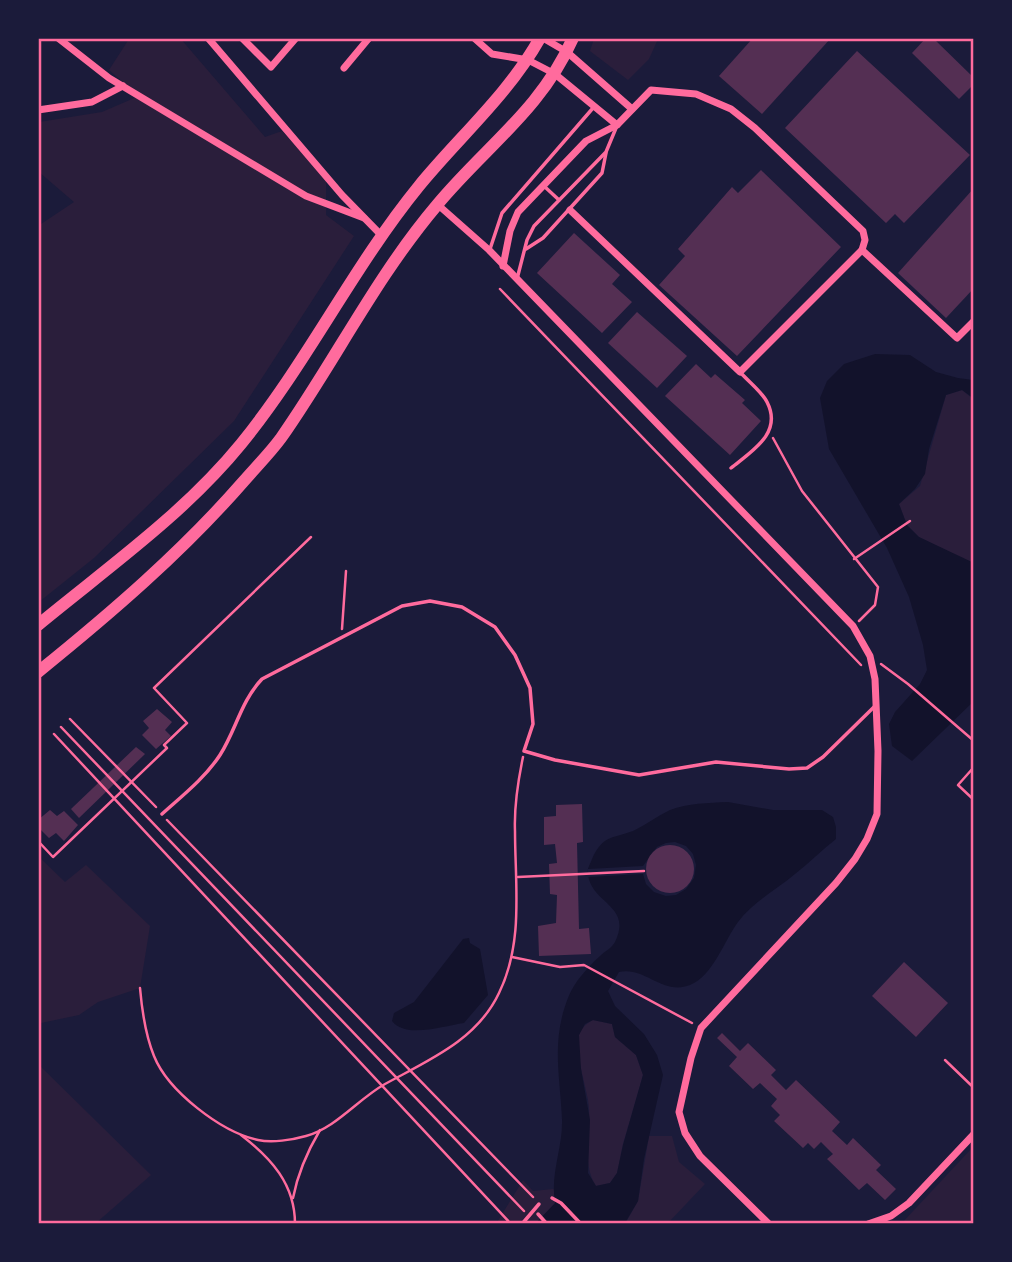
<svg xmlns="http://www.w3.org/2000/svg" width="1012" height="1262" font-family="'Noto Sans',sans-serif">
	<style>
		.green { fill: #2a1e3b }
		.water { fill: #12122b; fill-rule: evenodd }
		.pier { fill: #1b1b3a }
		.building { fill: #542f53 }
		.lines { fill: none; stroke-linecap: round; stroke-linejoin: round }
		.path { stroke: #ff6b9d; stroke-width: 2.5 }
		.service { stroke: #ff6b9d; stroke-width: 3.5 }
		.minor { stroke: #ff6b9d; stroke-width: 7 }
		.primary { stroke: #ff6b9d; stroke-width: 12 }
		.neatline { fill: none; stroke: #ff6b9d; stroke-width: 2.5 }
	</style>
	<rect width="100%" height="100%" fill="#1b1b3a"/>
	<g class="green">
		<polygon points="180,38 265,137 282,131 326,178 326,215 354,236 234,421 94,558 39,602 38,226 74,202 39,172 39,122 102,112 139,96 109,70 129,39"/>
		<polygon points="594,39 594,38 658,39 649,59 628,80 590,51"/>
		<polygon points="962,390 973,399 973,564 919,537 907,525 899,504 920,486 946,395"/>
		<polygon points="38,856 65,882 86,865 150,926 140,988 98,1002 79,1015 41,1023 38,1021"/>
		<path d="M593 1020 612 1024 615 1037 636 1055 643 1075 623 1144 617 1173 610 1183 596 1186C580 1161 593 1129 588 1100 585 1083 575 1052 579 1035 581 1028 587 1023 593 1020Z"/>
		<polygon points="38,1064 151,1175 96,1223 39,1223"/>
		<polygon points="649,1136 672,1136 679,1162 705,1184 668,1223 625,1224 638,1201"/>
		<polygon points="973,1147 973,1223 902,1223"/>
		<polygon points="523,1180 533,1191 553,1189 623,1223 496,1224"/>
	</g>
	<g class="water">
		<polygon points="875,354 910,355 936,372 958,378 973,380 973,398 962,390 946,395 929,449 925,474 915,489 899,504 907,525 919,537 974,563 973,702 912,761 892,746 889,724 895,712 920,684 927,670 923,645 909,597 887,548 829,449 820,398 827,381 844,364"/>
		<path d="M728 802 773 810H822L833 817 836 827V839C822 850 809 863 795 874 776 890 753 902 738 922 724 941 713 976 690 985 663 996 645 966 619 972L608 991 615 1006 644 1034 657 1055 663 1075 644 1159 638 1201 625 1223 535 1224 555 1203C550 1173 563 1148 562 1119 560 1075 551 1041 568 998 574 982 588 967 600 956 605 951 612 948 615 942 633 905 591 904 588 874 587 868 590 865 592 859 603 835 611 839 633 831 646 825 657 816 670 810 688 803 708 803 728 802ZM593 1020 612 1024 615 1037 636 1055 643 1075 623 1145 617 1173 610 1183 596 1186 588 1173 590 1120 581 1069 579 1035 585 1024Z"/>
		<path d="M469 938 470 943 480 949 488 995 464 1023C443 1026 406 1039 392 1021L394 1013 414 1002 463 939Z"/>
	</g>
	<polygon class="pier" points="675,842 686,846 693,854 696,865 694,878 686,889 676,895 666,896 654,892 646,884 643,874 588,877 588,869 643,866 657,847 666,843"/>
	<g class="building">
		<polygon points="753,38 831,38 762,114 719,76"/>
		<polygon points="926,38 933,38 974,78 974,84 959,99 912,53"/>
		<polygon points="857,51 970,155 904,223 895,214 886,223 785,128"/>
		<polygon points="761,170 841,247 737,356 659,285 685,256 678,249 732,187 738,193"/>
		<polygon points="974,188 974,288 946,318 898,273"/>
		<polygon points="574,233 620,275 612,284 632,302 602,333 537,273"/>
		<polygon points="637,312 687,356 657,388 608,343"/>
		<polygon points="696,364 711,378 715,374 745,400 742,403 761,421 730,455 665,396"/>
		<polygon points="157,709 172,722 165,730 171,736 156,749 142,735 149,728 143,721"/>
		<polygon points="136,747 145,754 79,818 71,809"/>
		<polygon points="582,804 583,842 577,843 579,929 589,928 591,954 539,956 538,926 556,923 557,895 550,894 549,864 557,863 555,844 544,845 544,817 556,816 556,805"/>
		<polygon points="50,810 57,816 64,811 78,825 64,841 56,833 49,838 38,827 38,820"/>
		<circle cx="670" cy="869" r="24"/>
		<polygon points="904,962 948,1003 916,1037 872,996"/>
		<polygon points="722,1033 740,1051 748,1043 776,1070 771,1075 786,1090 796,1080 840,1122 832,1131 847,1145 853,1138 881,1165 876,1170 896,1189 885,1200 867,1183 859,1190 827,1159 833,1154 821,1142 814,1149 808,1143 803,1148 774,1121 780,1115 771,1106 777,1099 760,1083 753,1089 729,1066 737,1057 717,1038"/>
	</g>
	<g class="lines">
		<g class="path">
			<polyline points="500,289 861,665"/>
			<polyline points="773,438 802,491 878,587 875,605 859,621"/>
			<polyline points="854,559 910,521"/>
			<polyline points="342,629 346,571"/>
			<polyline points="881,664 908,684 974,741"/>
			<polyline points="70,719 156,807"/>
			<polyline points="61,727 524,1211"/>
			<polyline points="54,734 511,1224"/>
			<polyline points="974,767 958,785 974,800"/>
			<polyline points="167,820 533,1197"/>
			<polyline points="38,841 53,857 167,748 164,745 187,723 154,688 311,537"/>
			<polyline points="518,877 644,871"/>
			<polyline points="512,957 560,967 584,965 692,1023"/>
			<path d="M140 988C142 1011 145 1034 154 1056 168 1091 221 1132 258 1140 272 1143 292 1140 306 1136 336 1128 358 1099 385 1084 429 1060 477 1040 499 993 524 942 515 885 515 831 514 807 518 781 523 757"/>
			<polyline points="945,1060 974,1088"/>
			<path d="M241 1135C271 1158 295 1184 295 1224"/>
			<path d="M293 1198C298 1172 307 1152 320 1130"/>
		</g>
		<g class="service">
			<polyline points="545,187 559,200"/>
			<polyline points="490,249 502,213 593,108"/>
			<polyline points="526,249 543,238 602,173 606,153"/>
			<polyline points="517,279 527,240 534,226 606,152 616,128"/>
			<path d="M731 468C752 451 783 433 767 402 762 392 749 382 741 373"/>
			<path d="M162 814C182 796 205 778 220 755 236 730 241 701 262 679L402 606 430 601 462 607 495 627 515 655 530 688 533 724 524 751 555 760 639 775 716 762 789 769 807 768 823 757 875 706"/>
			<polyline points="552,1198 561,1203 581,1224"/>
			<polyline points="538,1214 547,1224"/>
			<polyline points="522,1224 539,1204"/>
		</g>
		<g class="minor">
			<polyline points="58,38 109,78 306,196 364,218"/>
			<polyline points="208,38 342,195 382,236"/>
			<polyline points="242,38 271,67 296,38"/>
			<polyline points="474,38 492,54 528,60 555,74 617,125"/>
			<polyline points="543,38 567,52 632,109"/>
			<polyline points="344,68 369,38"/>
			<polyline points="38,110 92,102 123,86"/>
			<polyline points="437,204 489,250 853,626 870,656 875,679 878,751 877,814 867,839 855,859 836,883 701,1028 691,1058 679,1112 685,1133 700,1156 769,1224"/>
			<polyline points="570,210 740,372 862,250"/>
			<polyline points="503,266 510,231 518,212 586,141 617,125 651,90 696,94 731,109 755,128 863,231 865,240 862,250 957,338 974,321"/>
			<polyline points="868,1224 891,1216 909,1203 974,1134"/>
		</g>
		<g class="primary">
			<path d="M38 625C107 568 184 514 241 444 307 363 353 267 419 186 459 137 508 95 540 38"/>
			<path d="M38 672C111 613 182 552 243 482 256 467 270 453 281 438 335 361 376 277 437 205 485 147 541 110 573 38"/>
		</g>
	</g>
	<rect width="1012" height="1262" fill="none" stroke="#1b1b3a" stroke-width="80"/>
	<rect x="40" y="40" width="932" height="1182" class="neatline"/>
</svg>
